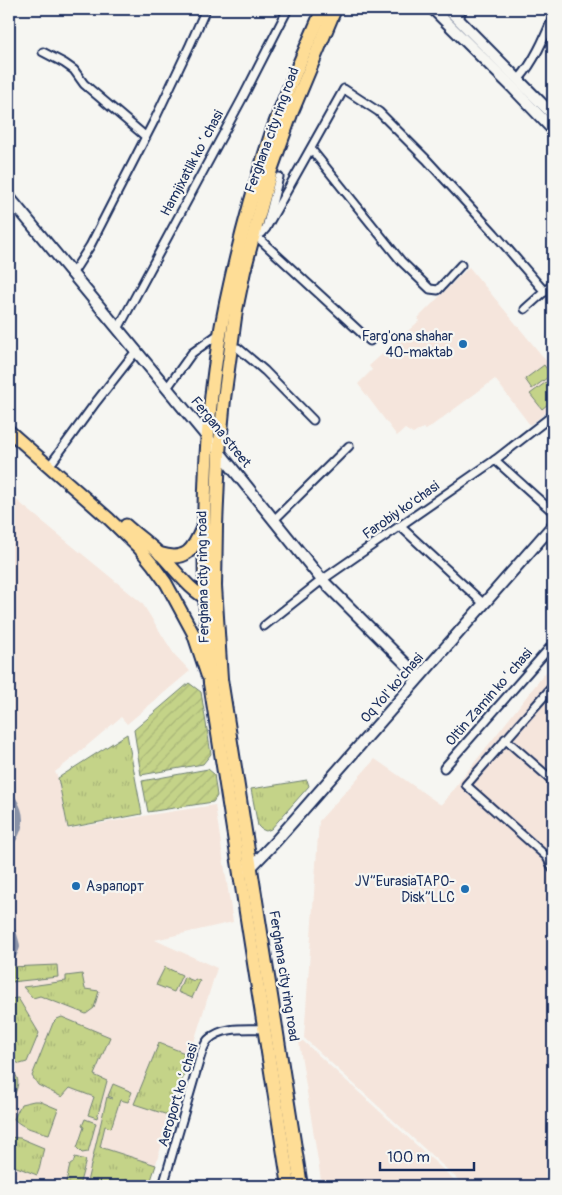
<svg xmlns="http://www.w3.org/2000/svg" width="562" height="1195" font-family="Pangolin,sans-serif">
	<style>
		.built { fill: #f5e5dc }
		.grass { fill: url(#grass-tufts); stroke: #708173 }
		.garden { fill: url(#garden-furrows); stroke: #708173 }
		.pitch { fill: #c4d388; stroke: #708173 }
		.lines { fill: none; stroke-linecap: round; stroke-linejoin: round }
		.taxiway { stroke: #8892a8; stroke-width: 16 }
		.street-casing { stroke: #1b2f5e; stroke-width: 11 }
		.secondary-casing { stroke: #1b2f5e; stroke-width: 14 }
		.primary-casing { stroke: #1b2f5e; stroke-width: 15 }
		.highway-casing { stroke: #1b2f5e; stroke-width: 16 }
		.street { stroke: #f6f6f2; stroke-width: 7 }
		.secondary { stroke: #f6f6f2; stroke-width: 10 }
		.primary { stroke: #fedd96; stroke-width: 11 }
		.highway { stroke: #fedd96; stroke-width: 12 }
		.poi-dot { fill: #1f6fb2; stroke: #f6f6f2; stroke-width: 2 }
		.labels { text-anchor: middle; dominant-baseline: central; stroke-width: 4.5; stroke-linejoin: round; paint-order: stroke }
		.street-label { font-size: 14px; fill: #1b2f5e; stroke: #f6f6f2 }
		.poi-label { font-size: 14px; fill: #1b2f5e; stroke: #f6f6f2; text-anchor: end }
	</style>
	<defs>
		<pattern id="grass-tufts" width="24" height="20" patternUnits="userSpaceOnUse" patternTransform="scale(1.25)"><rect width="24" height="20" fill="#c4d388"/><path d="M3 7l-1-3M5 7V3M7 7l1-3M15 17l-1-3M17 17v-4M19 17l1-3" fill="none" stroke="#a8b578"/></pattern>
		<pattern id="garden-furrows" width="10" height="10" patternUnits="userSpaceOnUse" patternTransform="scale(1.25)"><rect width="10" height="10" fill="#c4d388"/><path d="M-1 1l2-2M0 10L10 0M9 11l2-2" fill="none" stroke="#a8b578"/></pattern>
	</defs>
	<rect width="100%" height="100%" fill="#f6f6f2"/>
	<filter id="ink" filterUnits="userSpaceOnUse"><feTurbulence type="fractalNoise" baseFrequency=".02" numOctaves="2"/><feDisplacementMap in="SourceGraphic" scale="10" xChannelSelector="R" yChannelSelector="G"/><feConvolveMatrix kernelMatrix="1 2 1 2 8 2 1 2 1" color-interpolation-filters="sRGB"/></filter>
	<g filter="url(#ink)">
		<g class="built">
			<polygon points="469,267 553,369 553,407 530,425 495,379 426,430 423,428 413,434 405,429 397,436 358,384 372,370 369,366 419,321 418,318"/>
			<polygon points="9,494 142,603 174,654 190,671 127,724 121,717 69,761 55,772 58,778 68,829 149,815 215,805 233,922 155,940 217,968 149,1186 9,1186"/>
			<polygon points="553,663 553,1186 465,1186 304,1038 319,821 375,759 441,805"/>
			<polygon points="303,1041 461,1186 322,1186 299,1042"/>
		</g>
		<g class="grass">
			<polygon points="127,734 142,814 68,828 58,778"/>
			<polygon points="307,780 309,786 271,829 266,831 261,829 258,826 251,789"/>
			<polygon points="57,965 58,977 11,982 9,981 9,967"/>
			<polygon points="165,967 182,975 174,992 156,985"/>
			<polygon points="82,974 85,989 99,991 94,1008 86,1014 40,996 33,998 23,987 66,981 66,976"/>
			<polygon points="184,977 194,981 195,979 200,981 192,998 178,992"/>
			<polygon points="18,998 39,1033 27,1062 20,1064 9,1059 9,1056 12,1049 9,1048 9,999"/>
			<polygon points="62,1017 110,1037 94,1075 107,1081 97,1118 88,1115 94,1097 70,1088 62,1097 38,1085 32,1076 53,1023 57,1019"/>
			<polygon points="159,1043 190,1055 171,1116 134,1104"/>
			<path d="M9 1070C26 1078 14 1094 9 1107Z"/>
			<polygon points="113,1084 132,1092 128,1102 120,1100 111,1128 105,1126 100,1147 156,1165 149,1186 86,1186 107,1097 112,1099 113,1098 108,1096"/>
			<path d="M34 1101H39L58 1109 49 1134C38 1131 22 1128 14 1119L21 1104Z"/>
			<polygon points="85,1119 96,1123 88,1152 82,1153 77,1148 84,1127 82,1126"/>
			<path d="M9 1137 20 1138 44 1148C41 1157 41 1167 37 1175L9 1164Z"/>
			<polygon points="75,1157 86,1160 79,1186 65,1186 70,1165 73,1163"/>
		</g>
		<g class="garden">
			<polygon points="189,683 201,692 211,754 203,764 141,775 134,730"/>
			<polygon points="208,769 214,774 217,796 213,802 148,812 142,781"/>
		</g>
		<g class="pitch">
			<polygon points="544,365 551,375 532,389 525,379"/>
			<polygon points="553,377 553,400 542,409 530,394"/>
		</g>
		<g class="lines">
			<g class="taxiway">
				<path d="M9 802C17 815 17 824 9 837"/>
				<polyline points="9,935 12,946 9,953"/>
			</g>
			<defs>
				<g id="street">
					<polyline points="459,20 462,9"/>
					<polyline points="43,52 64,63 74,70 84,84 145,136"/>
					<path d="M519 79C534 62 544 39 553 17"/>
					<polyline points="311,149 401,261 430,289 438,290 461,265"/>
					<polyline points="266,228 344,89 379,112 426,159 494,233 545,292"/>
					<polyline points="254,234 370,341"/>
					<polyline points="254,234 262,233 266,228 279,177"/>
					<polyline points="72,274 90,246 155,119 190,45 206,9"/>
					<polyline points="525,309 553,284"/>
					<polyline points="118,329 242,99 288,9"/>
					<polyline points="230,348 238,348 265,371 313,420"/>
					<polyline points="167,388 192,353 220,333"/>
					<polyline points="495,460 553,512"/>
					<polyline points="53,461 96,402 136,351"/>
					<polyline points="274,520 349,446"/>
					<polyline points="400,526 484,604"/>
					<polyline points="264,626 322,580 495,460 553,415"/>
					<polyline points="553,686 466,785 547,857 553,869"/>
					<polyline points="505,739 553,781"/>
					<polyline points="444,768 553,644"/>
					<path d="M163 1186 200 1058C202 1051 204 1045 208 1040 222 1026 247 1029 265 1029"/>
				</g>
				<g id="secondary">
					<polyline points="433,9 512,87 553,130"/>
					<polyline points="448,9 553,115"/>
					<polyline points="9,197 208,438 322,580 419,677"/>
					<polyline points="246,869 251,867 275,842 553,525"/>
				</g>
				<g id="primary">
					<polyline points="9,431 109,519 139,548 153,565 166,583 193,633 207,675"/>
					<path d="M126 525C138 536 151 545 162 556 177 572 191 592 211 601"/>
				</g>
				<g id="highway">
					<path d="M160 554C186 562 193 550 202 529"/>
					<path d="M289 1186 210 683C201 557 200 427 226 303 238 246 253 189 271 135 286 92 305 50 323 9"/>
					<polyline points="301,1186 221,679 215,586 216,526 219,453 224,399 236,310 244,271 271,170 291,114 335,9"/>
				</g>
			</defs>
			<use href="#street" class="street-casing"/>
			<use href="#secondary" class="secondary-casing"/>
			<use href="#primary" class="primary-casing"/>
			<use href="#highway" class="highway-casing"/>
			<use href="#street" class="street"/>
			<use href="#secondary" class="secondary"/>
			<use href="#primary" class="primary"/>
			<use href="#highway" class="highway"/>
		</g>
	</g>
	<g class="poi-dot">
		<circle cx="463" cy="344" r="5"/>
		<circle cx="76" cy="886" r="5"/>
		<circle cx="465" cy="889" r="5"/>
	</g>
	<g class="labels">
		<g class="street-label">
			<text transform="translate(272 130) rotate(-70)">Ferghana city ring road</text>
			<text transform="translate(192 163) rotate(-62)">Hamjixatlik koʻchasi</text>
			<text transform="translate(221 432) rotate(51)">Fergana street</text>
			<text transform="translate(401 510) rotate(-35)">Farobiy ko'chasi</text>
			<text transform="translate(203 577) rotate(-91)">Ferghana city ring road</text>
			<text transform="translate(392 688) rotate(-49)">Oq Yol' ko'chasi</text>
			<text transform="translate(489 697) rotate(-49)">Oltin Zamin koʻchasi</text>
			<text transform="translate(284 976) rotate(81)">Ferghana city ring road</text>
			<text transform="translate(178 1095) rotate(-73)">Aeroport koʻchasi</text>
		</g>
		<g class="poi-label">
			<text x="453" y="336">Farg'ona shahar<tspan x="453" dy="16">40-maktab</tspan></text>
			<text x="455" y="881">JV”EurasiaTAPO-<tspan x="455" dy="16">Disk”LLC</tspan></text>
			<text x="86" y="886" text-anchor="start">Аэрапорт</text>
		</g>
	</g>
	<rect width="562" height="1195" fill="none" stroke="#f6f6f2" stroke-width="30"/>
	<rect x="15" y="15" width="532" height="1165" fill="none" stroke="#1b2f5e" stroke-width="2" filter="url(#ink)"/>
	<path d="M380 1162v8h94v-8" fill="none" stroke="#1b2f5e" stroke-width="2.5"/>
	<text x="387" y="1162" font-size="15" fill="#1b2f5e" stroke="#f6f6f2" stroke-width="4" paint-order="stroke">100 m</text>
</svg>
